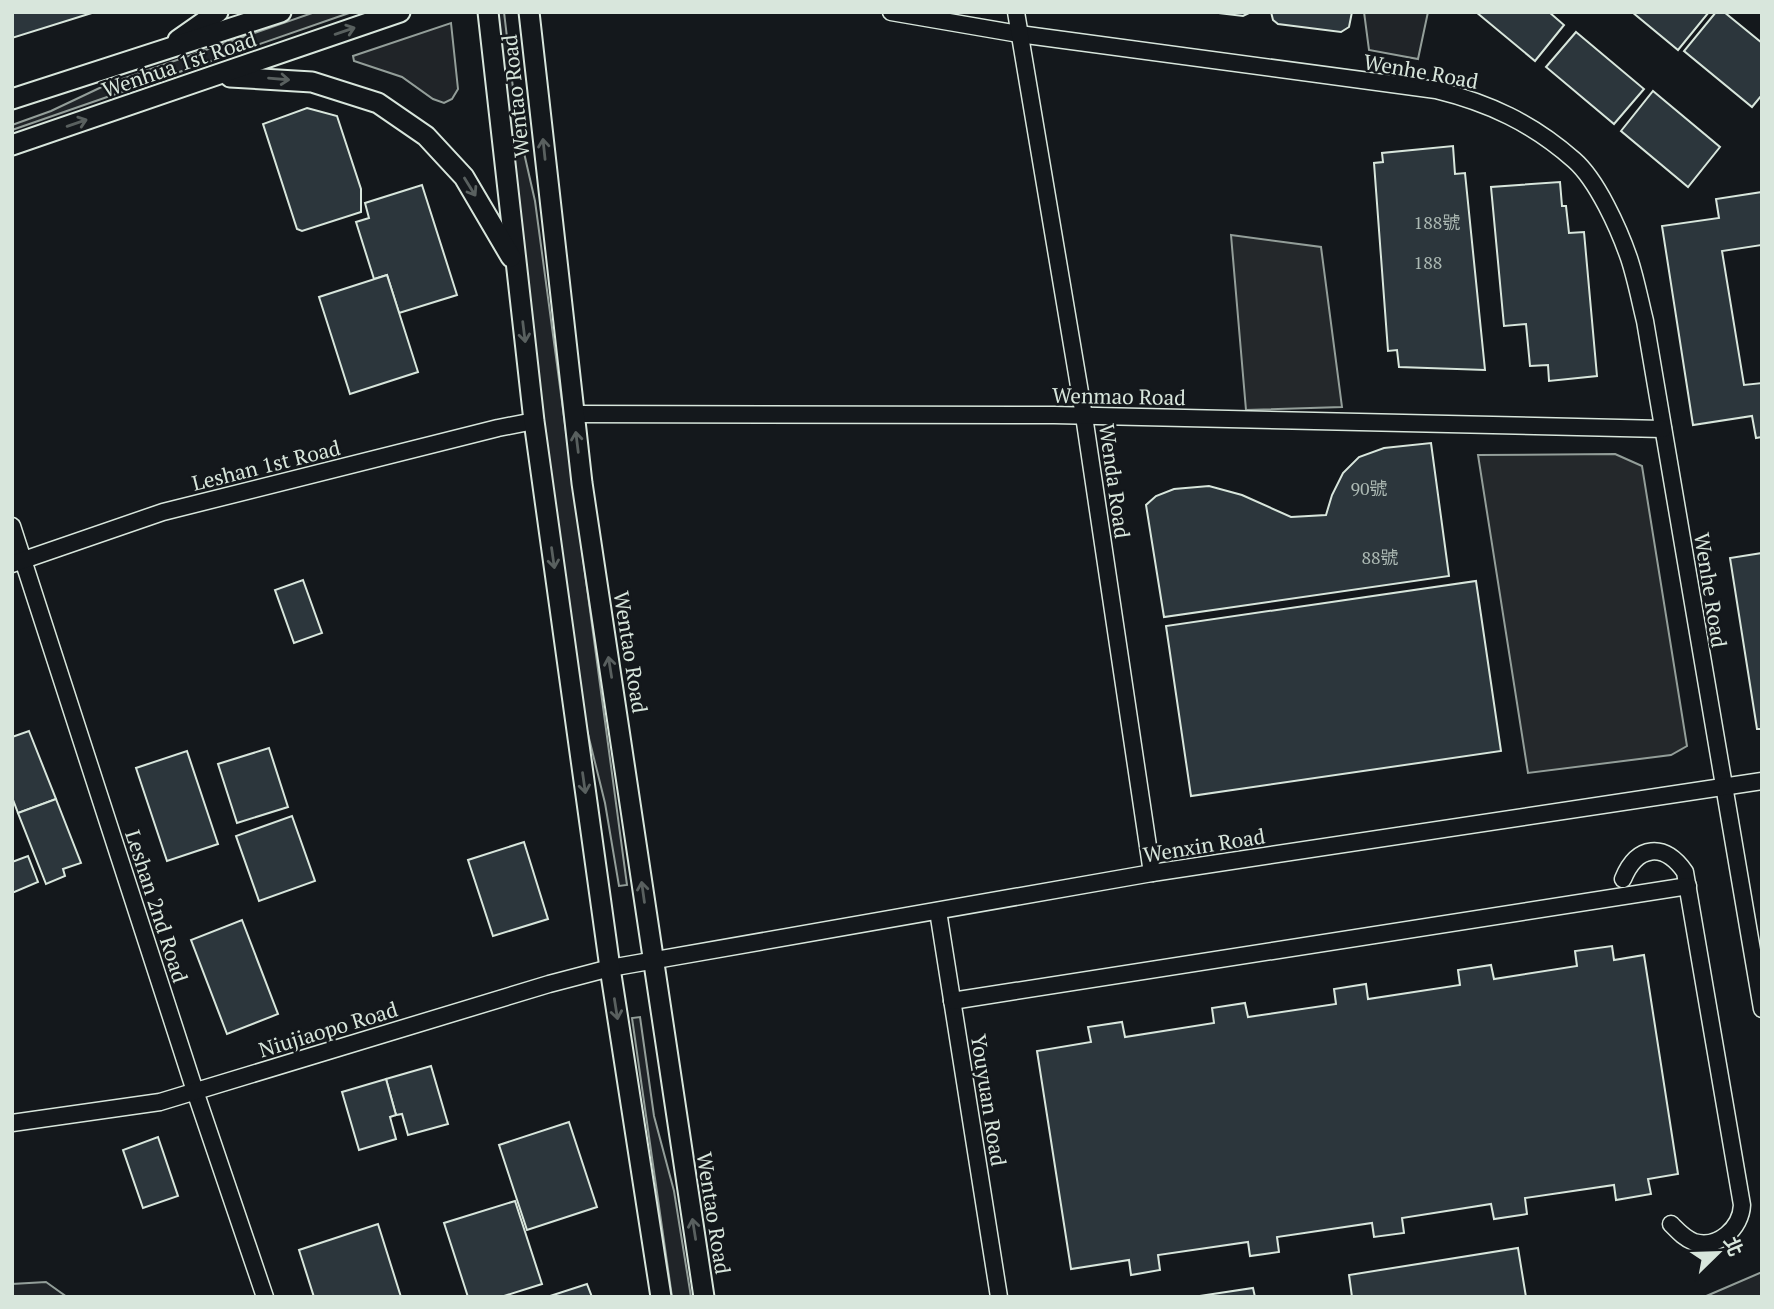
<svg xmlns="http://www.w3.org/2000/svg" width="1774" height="1309" font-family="'PT Serif','Noto Sans TC',serif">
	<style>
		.green { fill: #202428; stroke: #939e99; stroke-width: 2 }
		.parking { fill: #24282b; stroke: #939e99; stroke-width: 2 }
		.building { fill: #2c363c; stroke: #d8e6dc; stroke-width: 2 }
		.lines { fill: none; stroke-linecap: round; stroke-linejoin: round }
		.minor-casing { stroke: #d8e6dc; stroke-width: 19 }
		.tertiary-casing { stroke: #d8e6dc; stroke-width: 23 }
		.minor { stroke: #14181c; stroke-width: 16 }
		.tertiary { stroke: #14181c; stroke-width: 19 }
		.oneway { stroke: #59605f }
		.labels { text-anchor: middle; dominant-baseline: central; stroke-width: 5; stroke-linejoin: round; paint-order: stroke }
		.number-label { font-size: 18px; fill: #adbab4 }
		.street-label { font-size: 21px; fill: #d8e6dc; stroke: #14181c }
	</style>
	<rect width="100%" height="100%" fill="#14181c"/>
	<g class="green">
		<polygon points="315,12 352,12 12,130 12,125 51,111 108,84"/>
		<polygon points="496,12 504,12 517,122 535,201 627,885 619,886 605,803 585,722 558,550"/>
		<polygon points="1364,12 1428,12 1418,59 1369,50"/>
		<polygon points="451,23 458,89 452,99 444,103 433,99 402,77 354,61 353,56"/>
		<polygon points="640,1017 654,1116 674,1191 691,1297 672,1297 632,1018"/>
		<polygon points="1762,1272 1762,1297 1704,1297"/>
		<polygon points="46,1282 67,1297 12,1297 12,1284"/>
	</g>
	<g class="parking">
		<polygon points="1231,235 1321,247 1342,407 1246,410"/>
		<polygon points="1615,454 1642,466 1687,746 1671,755 1528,773 1478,455"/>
	</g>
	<g class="building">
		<polygon points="12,12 95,12 12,38"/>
		<polygon points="1210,12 1251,12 1243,16"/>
		<polygon points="1271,12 1352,12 1349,27 1341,32 1278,24 1273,20"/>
		<polygon points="1476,12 1549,12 1564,25 1535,61"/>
		<polygon points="1632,12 1709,12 1678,50"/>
		<polygon points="1716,12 1724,12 1762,43 1762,95 1752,107 1684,51"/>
		<polygon points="1576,32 1644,89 1614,124 1546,67"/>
		<polygon points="1653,91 1720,147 1688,187 1621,131"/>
		<polygon points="307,108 337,116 361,189 361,212 302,231 297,229 263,124"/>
		<polygon points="1453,146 1455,174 1465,173 1485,370 1399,367 1397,350 1388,351 1374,163 1383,162 1382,153"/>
		<polygon points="1560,182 1562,206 1566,206 1569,233 1584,232 1597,376 1549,381 1548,365 1530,366 1526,324 1504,326 1491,187"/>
		<polygon points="422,185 457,295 399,313 387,275 374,279 356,222 369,218 365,203"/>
		<polygon points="1762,192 1762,245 1722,251 1744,385 1762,383 1762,437 1756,438 1752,416 1693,425 1662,226 1719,218 1716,199"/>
		<polygon points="387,275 418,372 350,394 319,297"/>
		<polygon points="1431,443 1449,576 1164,617 1146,505 1156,496 1174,489 1209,486 1242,495 1291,517 1326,515 1332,495 1343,473 1359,457 1384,448"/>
		<polygon points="1762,553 1762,729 1757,729 1730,558"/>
		<polygon points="303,580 322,633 294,643 275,590"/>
		<polygon points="1476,581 1501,751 1191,796 1166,626"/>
		<polygon points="29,731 56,799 18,813 12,797 12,737"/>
		<polygon points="269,748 288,807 237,823 218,764"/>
		<polygon points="187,751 218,844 167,861 136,768"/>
		<polygon points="56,799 81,863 63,869 65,876 46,884 18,813"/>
		<polygon points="292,816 315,881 259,901 236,836"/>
		<polygon points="524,842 548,919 493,936 468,860"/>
		<polygon points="28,856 38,882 12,893 12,862"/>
		<polygon points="242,920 278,1014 227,1034 191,940"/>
		<polygon points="1612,946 1614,960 1644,955 1678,1174 1648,1179 1651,1194 1616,1200 1614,1185 1525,1198 1527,1214 1494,1219 1491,1204 1402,1218 1404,1233 1374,1237 1372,1223 1277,1237 1279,1252 1250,1256 1248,1242 1158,1255 1160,1270 1131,1275 1129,1260 1071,1269 1037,1051 1091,1042 1088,1027 1122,1022 1125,1037 1214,1023 1212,1008 1245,1003 1248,1017 1336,1004 1334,989 1366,984 1368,999 1460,985 1458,970 1491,965 1494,979 1577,966 1575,951"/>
		<polygon points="431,1066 448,1124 408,1135 402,1114 396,1115 386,1079"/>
		<polygon points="386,1079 396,1115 390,1117 396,1139 359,1150 342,1092"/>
		<polygon points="569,1122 597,1207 527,1230 499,1145"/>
		<polygon points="158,1137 178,1196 143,1208 123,1150"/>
		<polygon points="515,1201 542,1284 501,1297 468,1297 444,1223"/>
		<polygon points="378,1224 401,1297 314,1297 299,1250"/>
		<polygon points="1518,1248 1526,1297 1352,1297 1349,1275"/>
		<polygon points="587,1284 592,1297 547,1297"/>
		<polygon points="1253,1288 1255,1297 1193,1297"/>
	</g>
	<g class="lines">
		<defs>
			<g id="minor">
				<path d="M891 12 1019 34 1436 90C1489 103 1532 123 1574 160 1597 180 1619 229 1629 258 1636 279 1640 301 1645 321L1762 1009"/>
				<polyline points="1016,12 1084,416 1152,873"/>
				<polyline points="574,414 1054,415 1663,429"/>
				<polyline points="12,526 195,1091 265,1297"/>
				<polyline points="12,564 163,512 498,428 534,421"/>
				<path d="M1623 879C1637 845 1664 842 1685 872L1742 1205C1741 1228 1718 1249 1694 1242 1684 1238 1678 1231 1671 1224"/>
				<polyline points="938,911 999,1297"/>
				<polyline points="952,1001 1688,886"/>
				<polyline points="12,1123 160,1102 549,984 610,968 1152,873 1762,781"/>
			</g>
			<g id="tertiary">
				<polyline points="488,12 534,421 610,968 661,1297"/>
				<polyline points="529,12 582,483 704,1297"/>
				<polyline points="178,40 218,12"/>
				<polyline points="230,77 312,82 378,103 426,136 464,177 511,257"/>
				<polyline points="12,99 281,12"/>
				<polyline points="12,145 400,12"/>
			</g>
		</defs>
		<use href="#minor" class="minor-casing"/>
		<use href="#tertiary" class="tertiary-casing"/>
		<use href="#minor" class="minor"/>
		<use href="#tertiary" class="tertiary"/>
	</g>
	<defs><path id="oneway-shaft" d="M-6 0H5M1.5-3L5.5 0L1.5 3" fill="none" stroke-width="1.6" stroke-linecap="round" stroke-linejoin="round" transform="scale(1.75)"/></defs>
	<g class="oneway">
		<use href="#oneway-shaft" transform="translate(345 31) rotate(-19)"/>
		<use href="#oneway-shaft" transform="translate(279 79) rotate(5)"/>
		<use href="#oneway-shaft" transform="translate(77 123) rotate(-19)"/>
		<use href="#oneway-shaft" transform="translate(544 149) rotate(-96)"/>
		<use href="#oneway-shaft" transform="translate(470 187) rotate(58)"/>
		<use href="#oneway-shaft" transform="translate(524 332) rotate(83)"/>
		<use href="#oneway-shaft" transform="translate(577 442) rotate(-97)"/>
		<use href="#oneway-shaft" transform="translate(553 558) rotate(82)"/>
		<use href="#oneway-shaft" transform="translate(610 667) rotate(-99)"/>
		<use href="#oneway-shaft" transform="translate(584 783) rotate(82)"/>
		<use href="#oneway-shaft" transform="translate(643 892) rotate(-98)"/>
		<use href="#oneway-shaft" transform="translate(616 1009) rotate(81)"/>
		<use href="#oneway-shaft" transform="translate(694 1229) rotate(-99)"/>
	</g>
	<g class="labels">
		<g class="number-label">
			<text x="1437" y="222">188號</text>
			<text x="1428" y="262">188</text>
			<text x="1369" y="488">90號</text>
			<text x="1380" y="557">88號</text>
		</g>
		<g class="street-label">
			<text transform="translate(179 64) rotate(-19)">Wenhua 1st Road</text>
			<text transform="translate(1421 71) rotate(10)">Wenhe Road</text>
			<text transform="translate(515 96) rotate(-96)">Wentao Road</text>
			<text transform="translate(1119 396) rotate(1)">Wenmao Road</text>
			<text transform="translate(266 465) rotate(-14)">Leshan 1st Road</text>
			<text transform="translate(1115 481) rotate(82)">Wenda Road</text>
			<text transform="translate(1711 590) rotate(81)">Wenhe Road</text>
			<text transform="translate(631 652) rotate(81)">Wentao Road</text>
			<text transform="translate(1204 845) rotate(-9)">Wenxin Road</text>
			<text transform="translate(157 906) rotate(72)">Leshan 2nd Road</text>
			<text transform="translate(328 1029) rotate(-17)">Niujiaopo Road</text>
			<text transform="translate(989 1100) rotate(81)">Youyuan Road</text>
			<text transform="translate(714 1213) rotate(81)">Wentao Road</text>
		</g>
	</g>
	<rect width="1774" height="1309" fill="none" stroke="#d8e6dc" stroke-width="28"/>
	<g transform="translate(1718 1253) rotate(67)" stroke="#14181c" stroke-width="5" paint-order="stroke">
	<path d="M0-5L12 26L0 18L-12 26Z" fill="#d8e6dc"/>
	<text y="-10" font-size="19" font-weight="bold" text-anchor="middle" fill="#d8e6dc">北</text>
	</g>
</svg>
